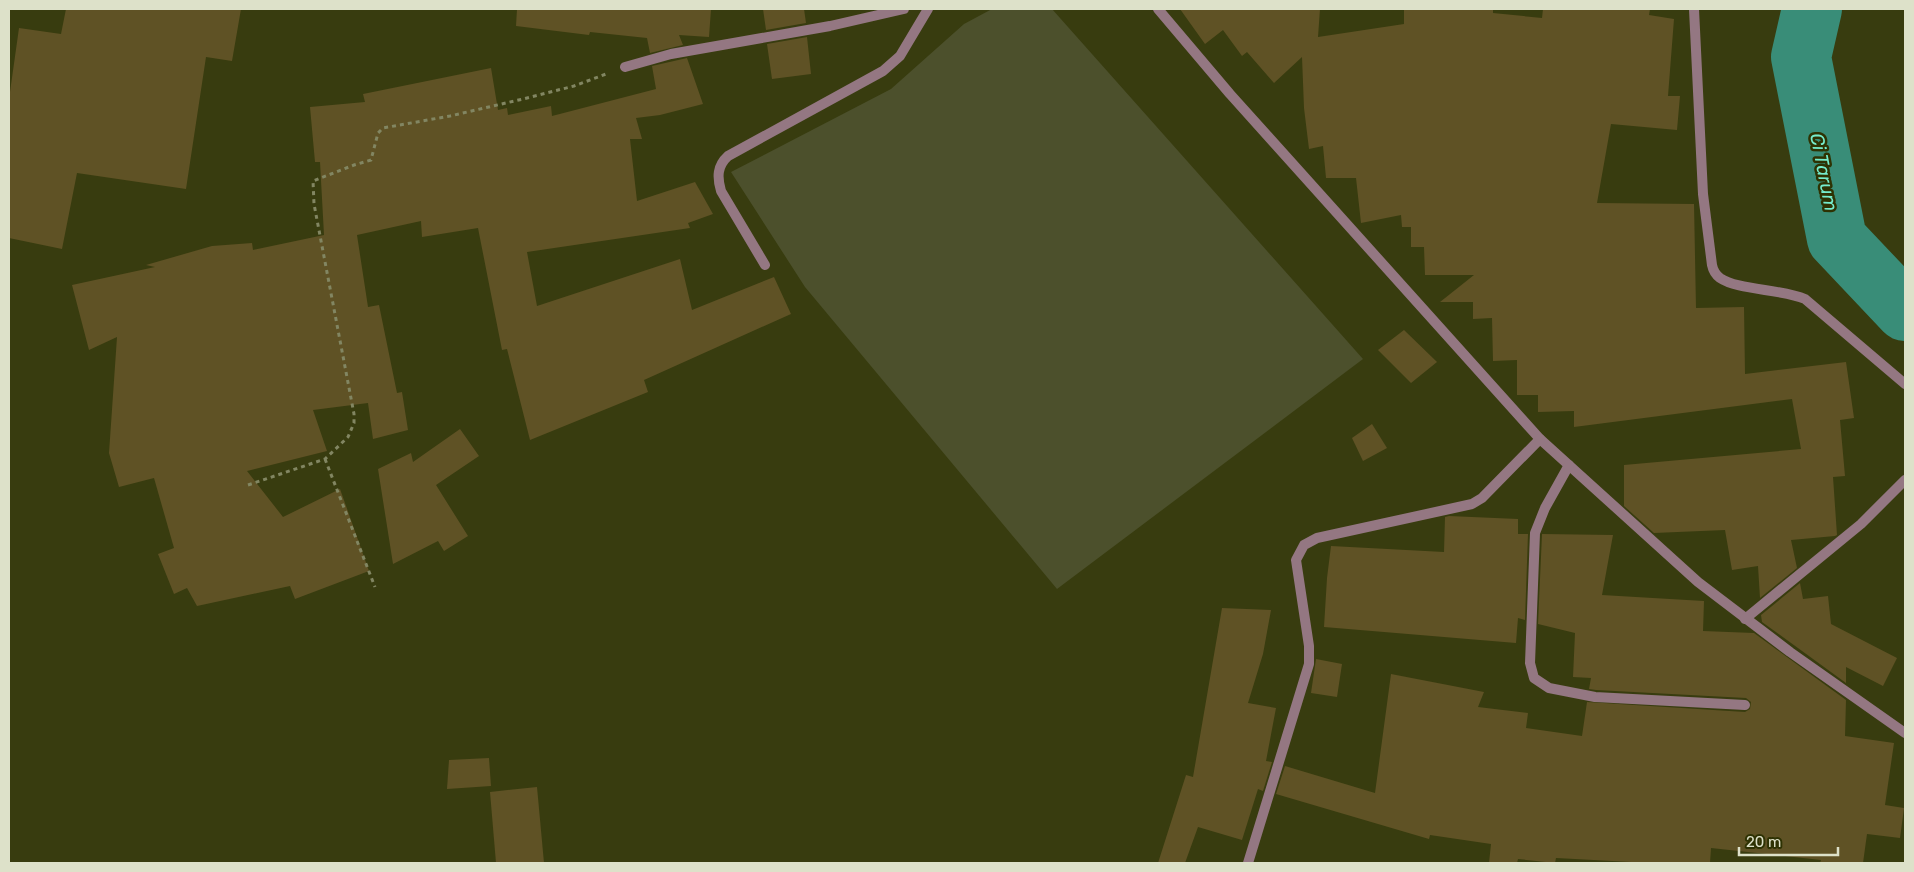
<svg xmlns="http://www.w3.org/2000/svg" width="1914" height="872" font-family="Rubik,sans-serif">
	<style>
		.green { fill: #4c502c }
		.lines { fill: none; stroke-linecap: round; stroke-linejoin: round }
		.river { stroke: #398d78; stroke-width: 60 }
		.building { fill: #5f5225 }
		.path { stroke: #828662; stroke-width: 3; stroke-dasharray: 4 4; stroke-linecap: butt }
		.minor { stroke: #947782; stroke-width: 10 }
		.labels { text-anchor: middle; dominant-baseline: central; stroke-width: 5; stroke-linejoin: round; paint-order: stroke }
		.water-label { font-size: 19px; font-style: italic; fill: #75eccd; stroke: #2e3203 }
	</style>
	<rect width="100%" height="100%" fill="#383c0f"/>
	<polygon class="green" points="992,9 1052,9 1363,359 1057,589 805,287 731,172 891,89 964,24"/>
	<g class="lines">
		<polyline class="river" points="1812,9 1801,57 1837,239 1905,311"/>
	</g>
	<g class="building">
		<polygon points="66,9 241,9 232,61 206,57 186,189 77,173 62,249 9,238 9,99 19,28 61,34"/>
		<polygon points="517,9 711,9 709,37 679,35 683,45 650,53 647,38 590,32 589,35 516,26"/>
		<polygon points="763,9 804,9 806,23 766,30"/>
		<polygon points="1180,9 1320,9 1318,37 1404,24 1404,9 1493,9 1493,13 1542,18 1543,9 1650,9 1649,15 1674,19 1668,96 1680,96 1677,130 1611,124 1597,203 1694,204 1696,308 1744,307 1745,374 1846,362 1854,418 1840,420 1845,476 1833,477 1837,535 1835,536 1791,540 1797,568 1760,598 1758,566 1732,570 1725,530 1654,533 1624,506 1624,465 1801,449 1792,399 1574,427 1574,411 1538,412 1538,395 1517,395 1517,360 1493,361 1492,318 1473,319 1473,302 1440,302 1474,275 1425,275 1424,247 1411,247 1411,227 1402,227 1401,215 1361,223 1356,178 1326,178 1323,146 1309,149 1304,108 1302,57 1274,83 1247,52 1242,56 1223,30 1205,44"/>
		<polygon points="807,37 811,74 772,79 767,44"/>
		<polygon points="687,58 703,104 660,115 636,118 642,139 630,139 637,201 695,182 713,214 688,223 690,228 527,252 537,306 680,259 692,310 774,277 791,314 644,380 648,392 530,440 507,349 502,350 478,228 422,237 421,221 357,235 368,307 379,305 397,393 402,392 408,430 373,439 368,403 313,410 327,451 247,471 283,517 340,489 369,571 295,599 290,586 197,606 187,588 174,594 158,554 174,548 154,478 119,487 109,453 117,337 89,350 72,285 155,267 146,265 212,246 252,243 253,250 324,235 320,162 315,162 310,107 365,102 363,94 491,68 498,110 507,108 508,115 551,106 552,116 656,89 652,66"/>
		<polygon points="1404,330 1437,362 1411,383 1378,350"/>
		<polygon points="1372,424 1387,448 1363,461 1352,438"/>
		<polygon points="460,429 479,456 436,485 468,536 444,551 438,541 393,564 378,469 411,453 413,462"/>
		<polygon points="1449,516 1518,519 1518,534 1528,534 1525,620 1518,618 1516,643 1324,627 1327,578 1331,546 1444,552 1445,517"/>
		<polygon points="1542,534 1613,535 1602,595 1704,601 1703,631 1754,633 1846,700 1845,736 1894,743 1885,805 1904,808 1900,838 1867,834 1863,863 1820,863 1821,860 1711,848 1710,863 1650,863 1556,858 1555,863 1518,859 1517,863 1489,863 1491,844 1430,835 1429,839 1276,794 1285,766 1375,793 1391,674 1484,692 1478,707 1528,713 1526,728 1582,736 1587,702 1745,712 1750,709 1751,702 1746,698 1596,690 1589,689 1591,678 1573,677 1575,633 1538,624"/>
		<polygon points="1800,583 1803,599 1828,596 1831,624 1897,658 1883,686 1846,667 1846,683 1762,622 1761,615"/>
		<polygon points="1222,608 1271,610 1263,654 1248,703 1276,708 1266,761 1272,762 1263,791 1258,789 1242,840 1198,827 1185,863 1158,863 1186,775 1193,777"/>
		<polygon points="1316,659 1342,664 1337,697 1311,693"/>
		<polygon points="489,758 491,786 447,789 449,760"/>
		<polygon points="537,787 544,863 496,863 490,792"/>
	</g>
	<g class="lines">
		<g class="path">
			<polyline points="325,459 375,587"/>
			<polyline points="248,485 325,459 348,437 354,423 354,414 314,204 313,181 354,165 371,160 378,133 383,128 450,116 523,99 574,86 606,74"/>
		</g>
		<g class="minor">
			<polyline points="1158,9 1230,94 1540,439 1698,582 1790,652 1905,733"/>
			<path d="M1694 9 1703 194 1712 265C1713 270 1716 275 1720 278 1737 290 1782 289 1805 299L1905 384"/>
			<polyline points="625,67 671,54 830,26 904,9"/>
			<path d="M765 265 721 191C717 177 717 166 728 156L883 71 900 56 928 9"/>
			<polyline points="1569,465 1545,508 1535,533 1530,663 1534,678 1549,688 1595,697 1745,705"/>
			<polyline points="1745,619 1861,524 1905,480"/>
			<polyline points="1248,863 1309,664 1309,646 1296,560 1304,545 1317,538 1472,504 1482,498 1540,439"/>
		</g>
	</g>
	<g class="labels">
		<g class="water-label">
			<text transform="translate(1824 172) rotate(79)">Ci Tarum</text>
		</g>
	</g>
	<rect width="1914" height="872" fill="none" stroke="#dde1c9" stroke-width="20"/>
	<path d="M1739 847v8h99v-8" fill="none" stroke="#dde1c9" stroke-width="2.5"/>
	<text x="1746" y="847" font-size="15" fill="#dde1c9" stroke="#2e3203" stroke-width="4" paint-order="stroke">20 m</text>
</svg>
